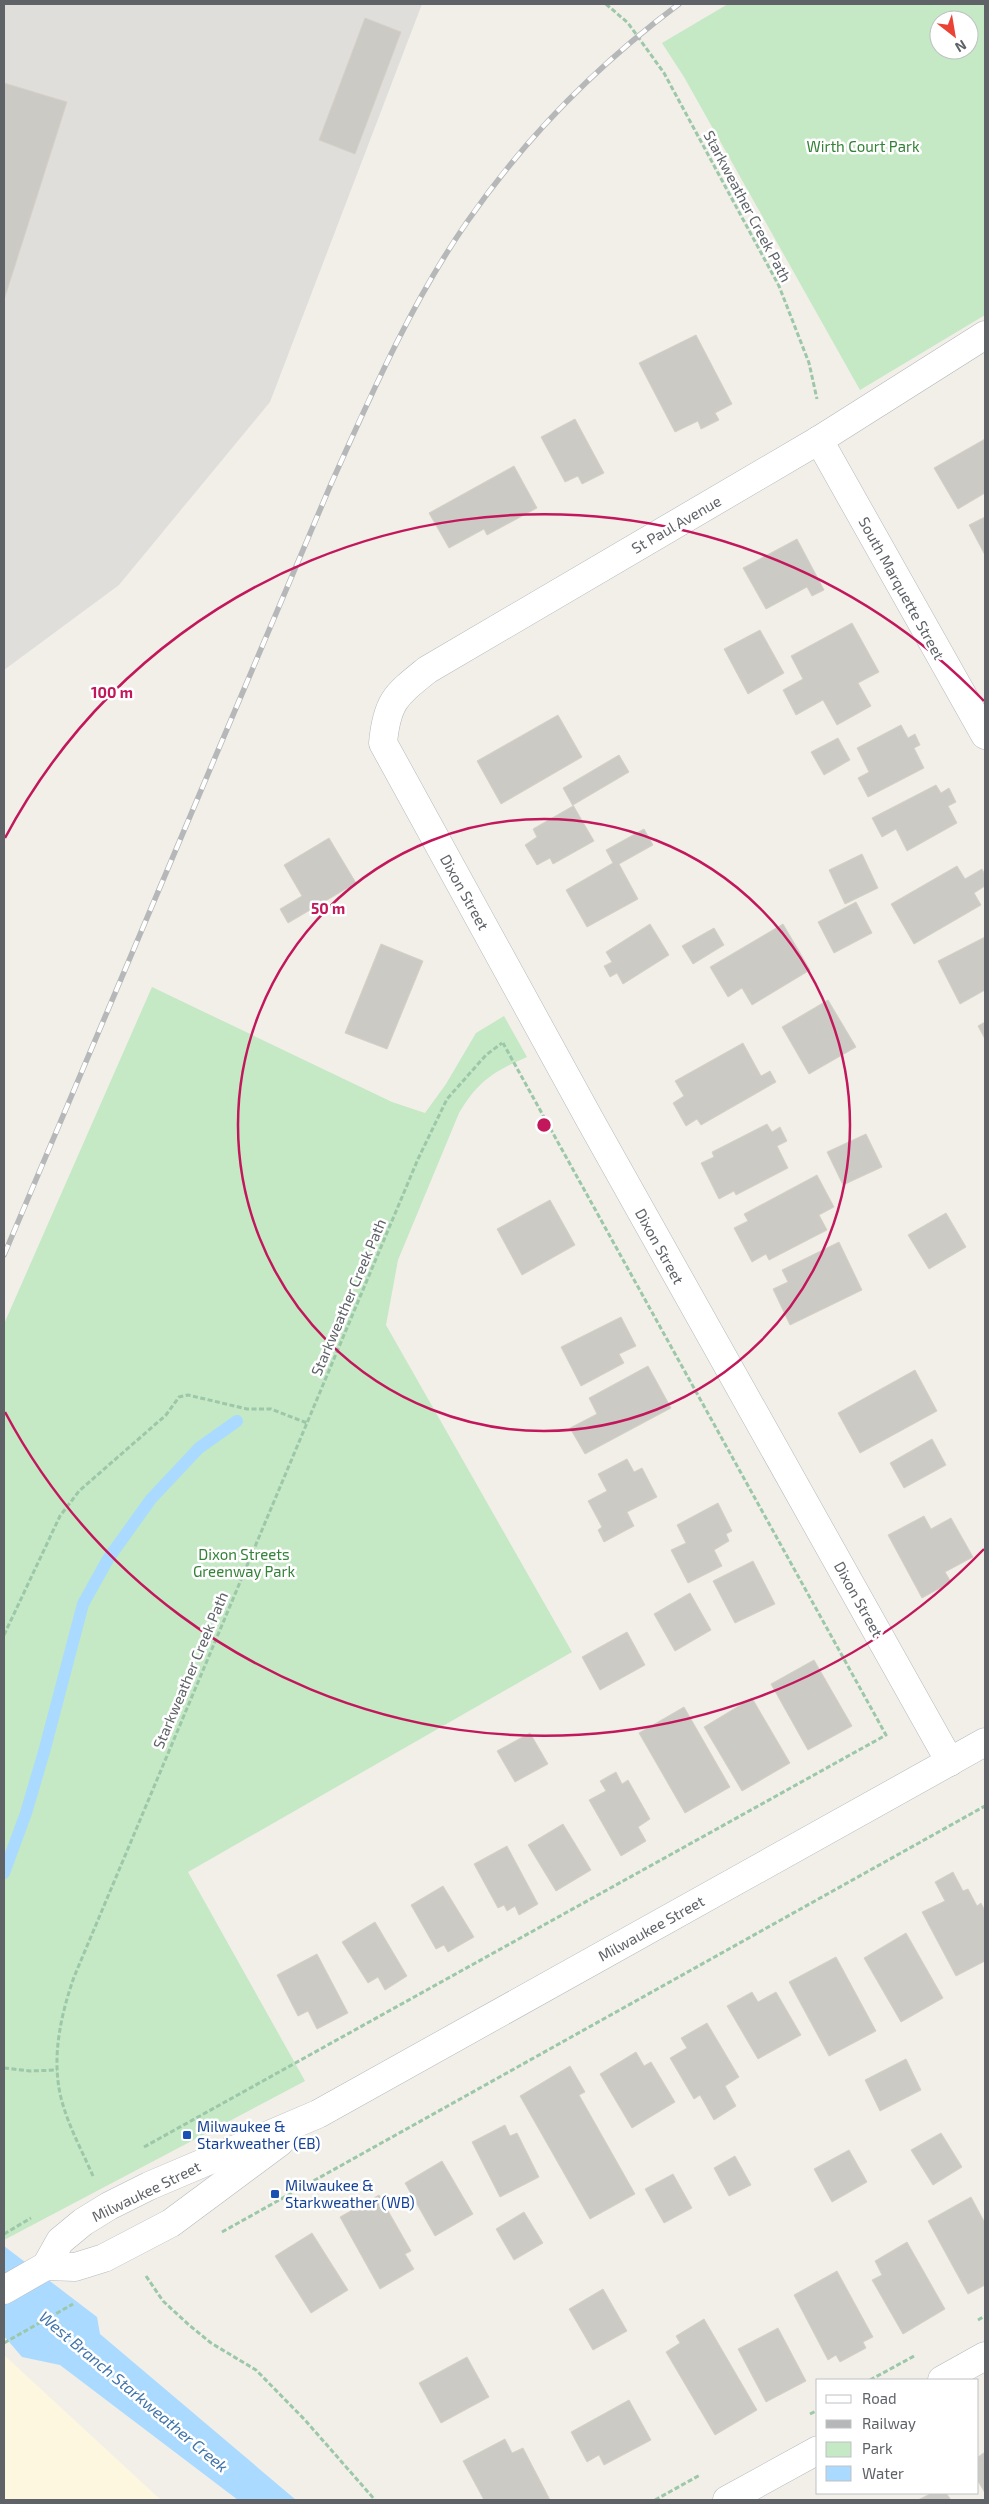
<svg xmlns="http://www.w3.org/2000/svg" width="989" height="2504" font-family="'Exo 2',sans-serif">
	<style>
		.commercial { fill: #fef7e0 }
		.industrial { fill: #e0deda }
		.green { fill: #c5e8c5; fill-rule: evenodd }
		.water { fill: #aadaff }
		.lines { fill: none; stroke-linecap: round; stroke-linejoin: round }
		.stream { stroke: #aadaff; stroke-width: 12 }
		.building { fill: #cccac5; stroke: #d6d1c6 }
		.street-casing { stroke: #b5b8bc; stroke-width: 29 }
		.secondary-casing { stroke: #b6babf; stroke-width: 29 }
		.path { stroke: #9cc7a9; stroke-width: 3; stroke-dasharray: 5 2.5; stroke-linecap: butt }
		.street { stroke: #fff; stroke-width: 28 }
		.secondary { stroke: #fff; stroke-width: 28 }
		.rail-casing { stroke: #b6b7b8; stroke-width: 5.5 }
		.rail { stroke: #fff; stroke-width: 4; stroke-dasharray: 11; stroke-linecap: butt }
		.ring { fill: none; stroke: #c2185b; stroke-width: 2.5 }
		.transit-dot { fill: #1a4fb4; stroke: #fff; stroke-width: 2 }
		.labels { text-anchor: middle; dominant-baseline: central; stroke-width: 5; stroke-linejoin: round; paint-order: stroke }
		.park-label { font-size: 15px; fill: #348238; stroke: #fff }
		.street-label { font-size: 15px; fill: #5f6368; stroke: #fff }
		.transit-label { font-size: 15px; fill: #164399; stroke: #fff; text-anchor: start }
		.water-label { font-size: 16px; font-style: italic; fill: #4174aa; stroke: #fff }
		.centre { fill: #c2185b; stroke: #fff; stroke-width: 2.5 }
		.ring-label { font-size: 15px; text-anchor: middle; font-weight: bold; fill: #c2185b; stroke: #fff; stroke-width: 5; stroke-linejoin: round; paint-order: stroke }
	</style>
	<rect width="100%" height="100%" fill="#f1efe8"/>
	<polygon class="commercial" points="4,2355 161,2500 4,2500"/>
	<polygon class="industrial" points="4,4 422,4 270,402 119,585 4,670"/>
	<g class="green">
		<path d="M728 4H985V315L860 390 684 77 662 43ZM939 20H969V50H939Z"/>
		<path d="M152 987 392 1102 425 1113 446 1084 476 1033 504 1016 527 1057C494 1071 478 1081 459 1113L398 1260 386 1325 572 1652 188 1872 305 2081 4 2240V1324Z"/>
	</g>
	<polygon class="water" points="4,2246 97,2317 100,2334 296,2500 238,2500 60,2365 22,2357 4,2336"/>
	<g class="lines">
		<polyline class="stream" points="4,1873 26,1813 44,1752 83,1604 108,1559 151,1499 199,1448 237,1421"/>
	</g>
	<g class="building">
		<polygon points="365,18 401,32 355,154 319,140"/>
		<polygon points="4,83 67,102 4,300"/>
		<polygon points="696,335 732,404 715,413 719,420 701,429 698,421 675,432 639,363"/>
		<polygon points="575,419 604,473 582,484 578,476 565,482 541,437"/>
		<polygon points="985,439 985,493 958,509 934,468"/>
		<polygon points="514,466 537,508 487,535 484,529 449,548 429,513"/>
		<polygon points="985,517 985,555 969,525"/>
		<polygon points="797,539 824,590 812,596 807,587 766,609 743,568"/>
		<polygon points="852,623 879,672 858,683 871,706 837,725 823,700 796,715 783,690 803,679 791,656"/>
		<polygon points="760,630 784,673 748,694 724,649"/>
		<polygon points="558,715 582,757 501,804 477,761"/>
		<polygon points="901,725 908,738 915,734 920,745 914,748 924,768 868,797 858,778 869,772 857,748"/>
		<polygon points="838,738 850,760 824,775 811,752"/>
		<polygon points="619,755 629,772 573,805 594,841 553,864 550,858 537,865 525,845 537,837 533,829 573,806 563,788"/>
		<polygon points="936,785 941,793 949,788 956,802 948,806 957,823 907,851 896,829 882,837 872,818"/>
		<polygon points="644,829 653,845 619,864 638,899 587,927 566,890 613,863 606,850"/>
		<polygon points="329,838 356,883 288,923 280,909 302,896 284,865"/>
		<polygon points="862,854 878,888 845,904 829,870"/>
		<polygon points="957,866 965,879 982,869 985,875 985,886 974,893 981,905 914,944 891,904"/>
		<polygon points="856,902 872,933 834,953 818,922"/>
		<polygon points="650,924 669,955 623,984 617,973 610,977 604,966 612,962 606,952"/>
		<polygon points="783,924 810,970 752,1005 742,988 728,997 710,967"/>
		<polygon points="714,928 724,945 693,964 682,946"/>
		<polygon points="985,937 985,990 960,1004 938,961"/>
		<polygon points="381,944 423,961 387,1049 345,1033"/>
		<polygon points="828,1000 856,1047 809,1074 782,1027"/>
		<polygon points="985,1022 985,1039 978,1026"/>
		<polygon points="743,1043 761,1076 770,1071 776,1082 701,1125 697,1119 686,1126 673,1103 684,1096 675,1081"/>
		<polygon points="767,1124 772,1132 780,1127 787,1141 777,1146 788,1168 736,1195 734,1191 719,1199 701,1163 714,1157 712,1152"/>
		<polygon points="866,1134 882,1167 843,1185 827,1152"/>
		<polygon points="817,1175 834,1207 819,1215 827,1230 769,1260 766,1254 752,1262 734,1228 748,1221 744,1214"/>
		<polygon points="550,1200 575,1245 522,1275 497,1229"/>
		<polygon points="946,1213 966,1247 929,1269 908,1235"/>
		<polygon points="839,1242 862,1290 790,1325 773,1289 788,1282 782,1270"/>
		<polygon points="621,1317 636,1346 619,1354 624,1363 581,1386 561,1347"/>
		<polygon points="648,1366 671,1408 585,1454 570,1428 597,1414 589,1398"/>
		<polygon points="915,1370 937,1411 860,1453 838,1413"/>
		<polygon points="932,1439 946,1465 904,1488 890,1463"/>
		<polygon points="627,1459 634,1472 642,1468 657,1497 627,1512 634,1526 604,1542 598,1530 602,1527 588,1501 607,1491 598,1474"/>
		<polygon points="718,1503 732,1531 726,1534 729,1541 714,1550 722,1566 688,1583 671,1550 686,1543 677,1525"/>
		<polygon points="924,1516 931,1529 951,1518 973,1557 945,1572 951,1582 922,1598 888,1535"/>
		<polygon points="753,1561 775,1604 735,1623 713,1581"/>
		<polygon points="690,1593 711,1630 675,1651 654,1614"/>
		<polygon points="627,1632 645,1665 600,1690 582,1657"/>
		<polygon points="814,1660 852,1726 808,1750 771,1684"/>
		<polygon points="752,1698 790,1763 742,1791 704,1727"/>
		<polygon points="684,1707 730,1787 685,1813 639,1733"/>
		<polygon points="530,1733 548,1764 515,1782 497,1751"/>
		<polygon points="616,1772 622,1784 628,1780 650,1819 638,1827 646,1841 621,1856 589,1800 606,1791 600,1781"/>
		<polygon points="563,1824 591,1870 556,1891 528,1845"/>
		<polygon points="507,1846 538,1904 519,1915 515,1906 507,1911 504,1905 498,1908 474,1864"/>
		<polygon points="953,1872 963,1891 968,1889 977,1906 981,1903 985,1911 985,1961 956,1976 922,1912 945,1901 935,1882"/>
		<polygon points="443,1886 474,1937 448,1952 444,1945 436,1949 411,1905"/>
		<polygon points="375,1922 407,1976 385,1990 378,1977 368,1983 342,1942"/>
		<polygon points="906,1933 943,1998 901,2022 864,1958"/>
		<polygon points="317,1954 348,2013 317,2029 308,2011 298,2016 277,1975"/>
		<polygon points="836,1957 876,2031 829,2056 789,1982"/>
		<polygon points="752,1992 758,2002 776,1992 801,2035 758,2059 727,2006"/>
		<polygon points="707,2023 739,2077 725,2086 736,2106 714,2120 700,2095 694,2099 670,2058 687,2048 681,2038"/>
		<polygon points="636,2052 644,2066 651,2062 675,2102 632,2128 600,2074"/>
		<polygon points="906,2059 921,2090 880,2111 865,2080"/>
		<polygon points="570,2066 585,2092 579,2095 635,2194 590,2219 520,2096"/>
		<polygon points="505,2125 510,2136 517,2133 539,2177 500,2197 472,2142"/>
		<polygon points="941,2133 962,2167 933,2185 911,2150"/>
		<polygon points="849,2150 867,2182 832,2202 814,2169"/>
		<polygon points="735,2156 751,2185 729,2196 714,2168"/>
		<polygon points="442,2161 473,2214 435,2236 405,2183"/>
		<polygon points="673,2174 692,2208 664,2223 645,2189"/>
		<polygon points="379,2195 411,2251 405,2254 414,2269 380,2289 340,2217"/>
		<polygon points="971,2197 985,2223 985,2285 968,2294 928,2221"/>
		<polygon points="524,2212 543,2243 514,2260 496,2229"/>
		<polygon points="312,2233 348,2290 311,2313 275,2256"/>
		<polygon points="907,2242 945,2309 903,2334 872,2280 882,2275 875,2261"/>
		<polygon points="837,2271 873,2337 863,2342 866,2348 840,2362 836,2355 828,2360 794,2295"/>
		<polygon points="603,2289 627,2331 593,2350 569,2309"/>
		<polygon points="704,2319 757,2410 715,2435 666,2352 680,2343 676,2336"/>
		<polygon points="778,2328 806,2381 766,2402 738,2349"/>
		<polygon points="467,2357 489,2397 441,2423 419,2383"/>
		<polygon points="629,2400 651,2440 604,2465 599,2455 587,2462 571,2432"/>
		<polygon points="505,2439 512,2453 523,2448 550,2500 484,2500 463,2461"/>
		<polygon points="985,2452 985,2493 978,2481 978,2457"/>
		<polygon points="932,2493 946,2493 951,2500 918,2500"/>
	</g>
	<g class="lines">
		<defs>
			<g id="street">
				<polyline points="819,440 985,735"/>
				<path d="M950 1762 590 1120 383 743C387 701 396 695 427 670L819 440 985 335"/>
				<polyline points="942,2380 985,2356"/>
				<polyline points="727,2500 818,2450"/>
			</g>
			<g id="secondary">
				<polyline points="46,2266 60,2241 83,2222 109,2206 149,2186 318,2114 985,1742"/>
				<polyline points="4,2290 46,2266 75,2267 104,2258 171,2223 280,2142"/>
			</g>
		</defs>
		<use href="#street" class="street-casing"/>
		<use href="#secondary" class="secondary-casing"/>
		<g class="path">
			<polyline points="606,4 628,23 664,73 779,286 809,363 817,399"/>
			<polyline points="4,1635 60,1516 79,1491 166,1415 179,1397 188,1395 247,1409 271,1409 307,1423"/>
			<polyline points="4,2068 30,2071 57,2070"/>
			<polyline points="144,2147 886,1735 503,1043"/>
			<path d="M93 2176C83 2153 70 2129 63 2105 50 2063 60 2017 74 1977L418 1159 447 1099 486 1055 502 1043"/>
			<polyline points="222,2232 985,1806"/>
			<polyline points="4,2234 31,2218"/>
			<polyline points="146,2276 163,2301 189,2325 211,2343 256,2370 305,2420 375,2500"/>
			<polyline points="978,2320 985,2316"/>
			<polyline points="4,2343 73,2304"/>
			<polyline points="870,2380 916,2355"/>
			<polyline points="810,2414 818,2410"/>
			<polyline points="655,2500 700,2475"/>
		</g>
		<use href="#street" class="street"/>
		<use href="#secondary" class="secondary"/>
		<defs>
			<path id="rail" d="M4 1255 331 484C371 395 411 303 467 222 525 138 596 66 679 4"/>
		</defs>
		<use href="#rail" class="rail-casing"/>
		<use href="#rail" class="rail"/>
	</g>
	<g class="ring">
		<circle cx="544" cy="1125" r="306"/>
		<path d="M984 1549A611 611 0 0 1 5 1412M5 838A611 611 0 0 1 984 701"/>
	</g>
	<g class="transit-dot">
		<rect x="182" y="2130" width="10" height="10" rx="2.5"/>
		<rect x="270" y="2189" width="10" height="10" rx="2.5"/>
	</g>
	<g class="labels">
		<g class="park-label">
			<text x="863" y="146">Wirth Court Park</text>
			<text x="244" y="1554">Dixon Streets<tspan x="244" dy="17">Greenway Park</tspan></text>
		</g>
		<g class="street-label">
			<text transform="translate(748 206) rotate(62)">Starkweather Creek Path</text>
			<text transform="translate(676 524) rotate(-30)">St Paul Avenue</text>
			<text transform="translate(902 588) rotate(61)">South Marquette Street</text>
			<text transform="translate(465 892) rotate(61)">Dixon Street</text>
			<text transform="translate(660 1246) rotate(61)">Dixon Street</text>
			<text transform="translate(348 1297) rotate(-67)">Starkweather Creek Path</text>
			<text transform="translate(859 1599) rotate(61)">Dixon Street</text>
			<text transform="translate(190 1670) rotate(-67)">Starkweather Creek Path</text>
			<text transform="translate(651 1928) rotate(-29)">Milwaukee Street</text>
			<text transform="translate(146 2191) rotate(-26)">Milwaukee Street</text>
		</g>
		<g class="transit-label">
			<text x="197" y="2126">Milwaukee &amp;<tspan x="197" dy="17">Starkweather (EB)</tspan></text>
			<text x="285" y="2185">Milwaukee &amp;<tspan x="285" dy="17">Starkweather (WB)</tspan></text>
		</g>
		<g class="water-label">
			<text transform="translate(134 2391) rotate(40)">West Branch Starkweather Creek</text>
		</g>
	</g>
	<circle cx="544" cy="1125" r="8" class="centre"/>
	<g class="ring-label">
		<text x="112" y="698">100 m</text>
		<text x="328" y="914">50 m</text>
	</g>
	<rect width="989" height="2504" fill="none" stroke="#5f6368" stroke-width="10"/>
	<rect x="816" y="2379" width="162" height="115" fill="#ffffff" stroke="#bfc1c3"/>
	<rect x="826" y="2395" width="25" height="8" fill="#ffffff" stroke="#bfc1c3"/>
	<text x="862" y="2404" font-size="15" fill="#5f6368">Road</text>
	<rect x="826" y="2420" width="25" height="8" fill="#b6b7b8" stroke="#bfc1c3"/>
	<text x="862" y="2429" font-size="15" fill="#5f6368">Railway</text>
	<rect x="826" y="2442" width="25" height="15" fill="#c5e8c5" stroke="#bfc1c3"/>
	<text x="862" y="2454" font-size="15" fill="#5f6368">Park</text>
	<rect x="826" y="2466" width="25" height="15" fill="#aadaff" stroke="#bfc1c3"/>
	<text x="862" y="2479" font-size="15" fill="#5f6368">Water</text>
	<g transform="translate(954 35) rotate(149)"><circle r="24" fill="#ffffff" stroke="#bfc1c3"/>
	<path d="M0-4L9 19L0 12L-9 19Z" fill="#ea4335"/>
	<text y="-8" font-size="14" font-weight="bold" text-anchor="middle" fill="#5f6368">N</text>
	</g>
</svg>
